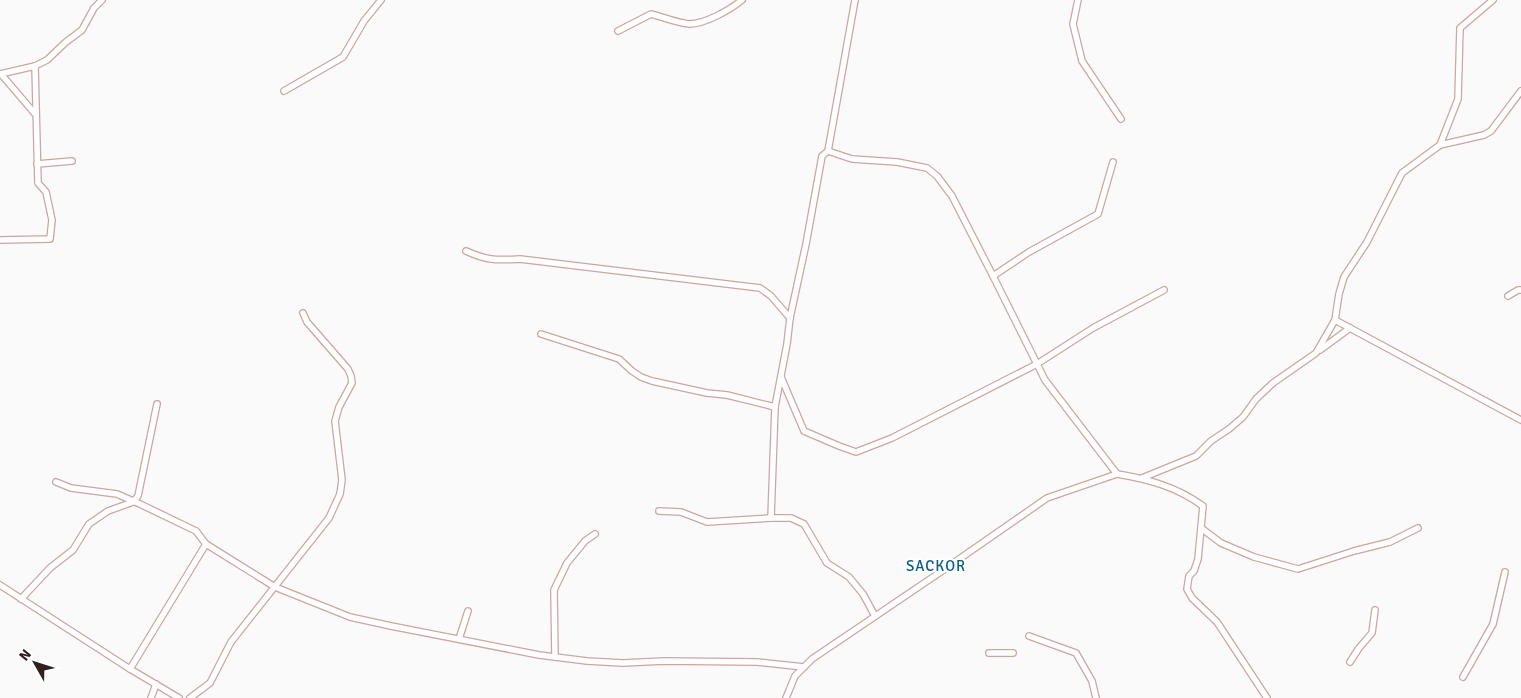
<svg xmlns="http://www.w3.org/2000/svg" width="1521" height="698" font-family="Signika,sans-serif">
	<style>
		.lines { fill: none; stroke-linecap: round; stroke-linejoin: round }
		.street-casing { stroke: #cda5a1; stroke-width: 8 }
		.street { stroke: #fff; stroke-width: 5.5 }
		.labels { text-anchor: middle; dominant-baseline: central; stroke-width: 4.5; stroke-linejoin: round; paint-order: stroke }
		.neighbourhood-label { font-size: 15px; letter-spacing: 1px; fill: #065c87; stroke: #fff }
	</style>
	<rect width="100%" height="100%" fill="#fafafa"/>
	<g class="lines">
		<defs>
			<g id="street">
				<path d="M855 0 828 151 852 159 897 162 927 168 937 176 952 196 993 276 1045 380 1117 474C1148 479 1177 487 1203 506L1198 559 1194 571 1189 576 1187 589 1192 598 1217 622 1267 698"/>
				<polyline points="1078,0 1073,24 1082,61 1121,119"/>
				<path d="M618 31 651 14C663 17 677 23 689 24 705 24 730 10 742 0"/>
				<polyline points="35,66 47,60 66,42 82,30 94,8 102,0"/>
				<polyline points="0,74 35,66 38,183 46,192 52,220 50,239 0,240"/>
				<polyline points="1,74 36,115"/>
				<polyline points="284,91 343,57 364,21 381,0"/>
				<polyline points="1440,145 1458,99 1460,28 1493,0"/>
				<polyline points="828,151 822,156 806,244 790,318 787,344 775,407 771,518 791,518 804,524 827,563 849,577 863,594 875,616"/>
				<polyline points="37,164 72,161"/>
				<path d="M466 251C488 261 496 260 520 259L760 288 771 296 790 318"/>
				<polyline points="993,276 1029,252 1098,214 1113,162"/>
				<polyline points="1508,296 1518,290 1521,290"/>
				<polyline points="1335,320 1521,420"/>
				<polyline points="541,334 619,359 632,371 641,377 652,381 707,393 727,395 775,407"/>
				<polyline points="1320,350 1350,328"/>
				<polyline points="781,377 804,431 839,446 856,452 892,438 1037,364 1093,328 1164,290"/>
				<polyline points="1142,478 1196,456 1211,441 1229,429 1243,417 1256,399 1273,383 1316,353 1335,320 1339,294 1344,277 1367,242 1402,173 1440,145 1484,135 1491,131 1521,91"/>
				<polyline points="56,482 71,488 117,494 140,504 196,531 206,544"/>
				<polyline points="659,511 681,512 707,522 771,518"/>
				<polyline points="1201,528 1221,543 1254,557 1298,569 1354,551 1390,542 1418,528"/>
				<polyline points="0,585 130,669 179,698"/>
				<polyline points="21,599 50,568 73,550 89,524 108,511 133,502 138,496 157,404"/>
				<polyline points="1029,636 1076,653 1092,681 1096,698"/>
				<polyline points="459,639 468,611"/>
				<polyline points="989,653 1013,653"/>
				<polyline points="555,657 554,590 567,563 585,541 595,534"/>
				<polyline points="1350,662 1359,648 1372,633 1375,610"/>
				<polyline points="130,669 206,544 275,587 350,617 391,626 539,655 587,661 623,663 664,661 757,662 804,667"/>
				<polyline points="1463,677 1493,624 1505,572"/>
				<polyline points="151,698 156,684"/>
				<polyline points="190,698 210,683 231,642 329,518 340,494 342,480 335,421 339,407 352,383 351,376 348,369 307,322 303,313"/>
				<polyline points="786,698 795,676 812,659 942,571 1047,498 1117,474"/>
			</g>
		</defs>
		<use href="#street" class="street-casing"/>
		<use href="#street" class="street"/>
	</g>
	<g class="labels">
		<g class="neighbourhood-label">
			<text x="936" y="566">SACKOR</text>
		</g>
	</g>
	<g transform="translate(35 663) rotate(309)" stroke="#ffffff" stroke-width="4" paint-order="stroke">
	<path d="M0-4L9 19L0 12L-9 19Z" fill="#2f201f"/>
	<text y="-8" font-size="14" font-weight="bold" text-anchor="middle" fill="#2f201f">N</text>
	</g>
</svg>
